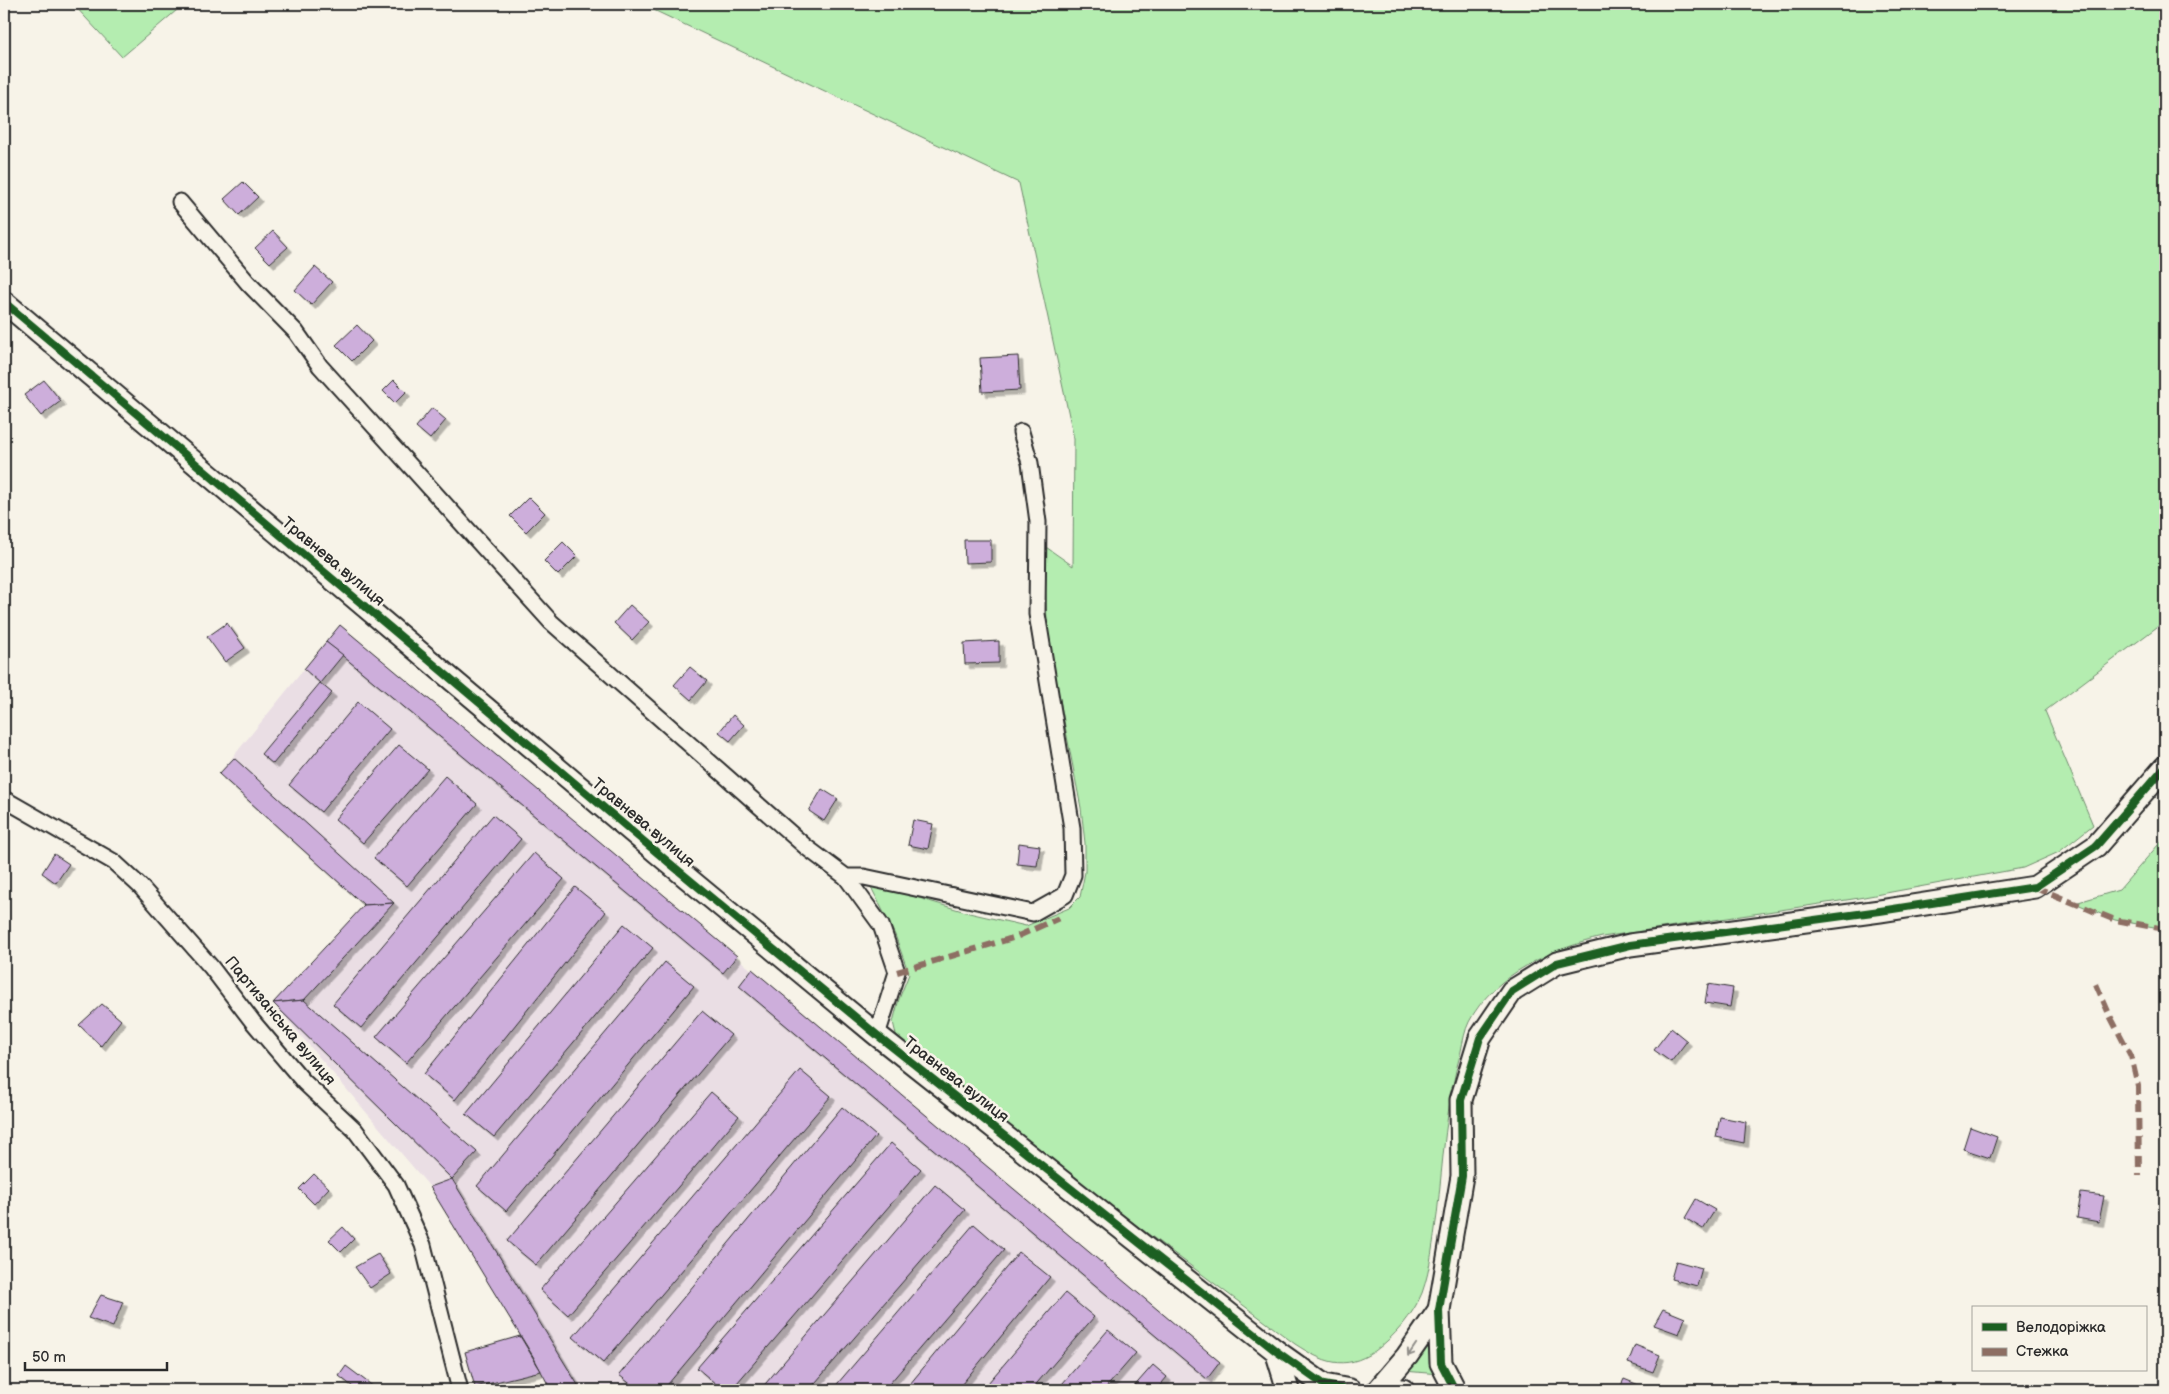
<svg xmlns="http://www.w3.org/2000/svg" width="2169" height="1394" font-family="'Balsamiq Sans',sans-serif">
	<style>
		.built { fill: #eadee4 }
		.green { fill: #b4edb0; stroke: #708c6e }
		.building { fill: #cdaedb; stroke: #2b2b2b; filter: url(#shadow) }
		.lines { fill: none; stroke-linecap: round; stroke-linejoin: round }
		.street-casing { stroke: #2b2b2b; stroke-width: 19 }
		.secondary-casing { stroke: #2b2b2b; stroke-width: 25 }
		.street { stroke: #f7f3e8; stroke-width: 15 }
		.secondary { stroke: #f7f3e8; stroke-width: 21 }
		.quiet { stroke: #8d6e63; stroke-width: 6; stroke-dasharray: 12 6; stroke-linecap: butt }
		.cycleway-casing { stroke: #f7f3e8; stroke-width: 11 }
		.cycleway { stroke: #1b5e20; stroke-width: 8 }
		.oneway { stroke: #918f8a }
		.labels { text-anchor: middle; dominant-baseline: central; stroke-width: 5; stroke-linejoin: round; paint-order: stroke }
		.street-label { font-size: 16px; fill: #2b2b2b; stroke: #f7f3e8 }
	</style>
	<defs>
		<filter id="shadow"><feDropShadow dx="4.5" dy="4.5" stdDeviation="0" flood-color="#0004"/></filter>
	</defs>
	<rect width="100%" height="100%" fill="#f7f3e8"/>
	<filter id="ink" filterUnits="userSpaceOnUse"><feTurbulence type="fractalNoise" baseFrequency=".02" numOctaves="2"/><feDisplacementMap in="SourceGraphic" scale="10" xChannelSelector="R" yChannelSelector="G"/><feConvolveMatrix kernelMatrix="1 2 1 2 8 2 1 2 1" color-interpolation-filters="sRGB"/></filter>
	<g filter="url(#ink)">
		<polygon class="built" points="340,625 1220,1362 1209,1390 551,1390 534,1358 430,1187 273,1003 364,905 219,774"/>
		<g class="green">
			<polygon points="73,4 184,4 122,57"/>
			<path d="M641 4H2165V621L2045 711 2093 825 2059 852 2023 868 1853 899 1602 937C1553 949 1494 973 1469 1022 1465 1030 1463 1041 1461 1051 1446 1103 1443 1161 1437 1215 1433 1241 1431 1268 1422 1293 1413 1315 1394 1337 1375 1351 1344 1372 1323 1362 1295 1344L899 1047 893 1022 899 999 909 974 895 935 869 883 969 913 1026 926 1069 908 1080 897 1085 872V843L1081 808 1048 639 1043 545 1073 566 1074 439 1019 183Z"/>
			<polygon points="2165,837 2165,929 2115,920 2075,903 2119,890"/>
			<polygon points="1427,1346 1439,1374 1404,1371"/>
		</g>
		<g class="building">
			<polygon points="243,182 258,197 239,215 224,199"/>
			<polygon points="273,231 288,247 270,263 255,248"/>
			<polygon points="315,267 332,282 311,305 295,290"/>
			<polygon points="357,325 372,341 352,361 336,345"/>
			<polygon points="1018,356 1020,390 982,392 980,358"/>
			<polygon points="44,380 61,401 41,416 24,395"/>
			<polygon points="394,380 406,392 395,403 383,391"/>
			<polygon points="432,408 446,420 430,439 416,427"/>
			<polygon points="529,497 545,513 526,532 510,516"/>
			<polygon points="964,540 991,540 991,562 965,563"/>
			<polygon points="563,542 577,556 558,575 544,561"/>
			<polygon points="630,605 649,622 632,640 614,623"/>
			<polygon points="227,623 245,648 225,662 207,637"/>
			<polygon points="340,625 737,956 723,973 326,642"/>
			<polygon points="999,641 999,663 965,664 964,643"/>
			<polygon points="326,642 343,655 320,683 304,669"/>
			<polygon points="690,667 707,681 691,700 674,685"/>
			<polygon points="320,683 332,693 273,764 261,754"/>
			<polygon points="358,702 390,729 321,812 289,785"/>
			<polygon points="733,715 744,725 730,741 719,732"/>
			<polygon points="399,745 428,769 363,843 335,819"/>
			<polygon points="234,758 394,903 364,905 219,774"/>
			<polygon points="445,776 477,804 407,886 374,858"/>
			<polygon points="822,789 838,799 824,821 809,811"/>
			<polygon points="493,815 521,839 361,1028 333,1004"/>
			<polygon points="913,820 933,824 928,849 908,845"/>
			<polygon points="1019,843 1040,846 1037,866 1017,864"/>
			<polygon points="534,853 564,879 406,1063 376,1037"/>
			<polygon points="54,854 69,864 56,883 42,873"/>
			<polygon points="575,887 606,912 455,1100 424,1074"/>
			<polygon points="394,903 304,1000 273,1003 364,905"/>
			<polygon points="624,924 653,948 494,1137 466,1114"/>
			<polygon points="665,962 694,986 506,1211 477,1186"/>
			<polygon points="752,969 1220,1362 1207,1379 739,986"/>
			<polygon points="1708,984 1733,988 1730,1007 1705,1003"/>
			<polygon points="304,1000 477,1152 452,1179 273,1003"/>
			<polygon points="102,1004 121,1020 101,1046 79,1025"/>
			<polygon points="702,1011 731,1035 536,1265 507,1241"/>
			<polygon points="1671,1028 1687,1041 1671,1062 1654,1050"/>
			<polygon points="800,1070 831,1096 603,1363 573,1337"/>
			<polygon points="711,1092 739,1116 568,1315 540,1290"/>
			<polygon points="842,1107 876,1136 663,1390 638,1390 619,1375"/>
			<polygon points="1720,1117 1746,1122 1744,1143 1716,1137"/>
			<polygon points="1970,1127 1997,1137 1990,1158 1963,1149"/>
			<polygon points="891,1143 921,1169 731,1390 723,1390 697,1368"/>
			<polygon points="314,1174 329,1188 314,1204 299,1189"/>
			<polygon points="452,1179 581,1390 551,1390 534,1358 430,1187"/>
			<polygon points="935,1185 965,1210 809,1390 760,1390"/>
			<polygon points="2081,1193 2104,1196 2099,1222 2077,1218"/>
			<polygon points="1696,1199 1715,1210 1703,1229 1685,1218"/>
			<polygon points="974,1224 1004,1250 884,1390 832,1390"/>
			<polygon points="343,1227 354,1239 341,1252 329,1240"/>
			<polygon points="1019,1252 1050,1277 957,1390 905,1390"/>
			<polygon points="378,1254 391,1274 370,1288 355,1267"/>
			<polygon points="1676,1261 1702,1268 1697,1286 1671,1279"/>
			<polygon points="1065,1293 1094,1317 1031,1390 982,1390"/>
			<polygon points="101,1295 123,1302 113,1327 88,1318"/>
			<polygon points="1663,1309 1685,1318 1679,1334 1654,1325"/>
			<polygon points="1108,1330 1136,1353 1104,1390 1057,1390"/>
			<polygon points="520,1336 541,1371 475,1387 465,1352"/>
			<polygon points="1635,1345 1660,1355 1653,1372 1628,1363"/>
			<polygon points="1153,1365 1167,1377 1156,1390 1131,1390"/>
			<polygon points="346,1366 378,1390 357,1390 339,1376"/>
			<polygon points="1624,1379 1651,1390 1619,1390"/>
		</g>
		<g class="lines">
			<defs>
				<g id="street">
					<polyline points="180,202 248,283 296,332 320,366 551,622 806,847 846,877 864,877 1033,913 1065,895 1073,875 1072,828 1037,614 1038,522 1030,463 1021,432"/>
					<polyline points="4,799 114,862 140,886 211,967 253,1022 304,1082 355,1130 396,1185 423,1245 460,1390"/>
					<polyline points="846,877 881,925 897,972 877,1035"/>
				</g>
				<g id="secondary">
					<polyline points="4,302 673,866 877,1035 1276,1351 1324,1385 1350,1390"/>
					<polyline points="1276,1351 1288,1390"/>
					<polyline points="1378,1390 1407,1356 1439,1310"/>
					<polyline points="1397,1390 1403,1390"/>
					<polyline points="1455,1390 1441,1363 1439,1310 1462,1176 1461,1100 1480,1038 1512,991 1557,963 1630,945 1880,911 2035,887 2096,846 2165,767"/>
				</g>
			</defs>
			<use href="#street" class="street-casing"/>
			<use href="#secondary" class="secondary-casing"/>
			<use href="#street" class="street"/>
			<use href="#secondary" class="secondary"/>
			<g class="quiet">
				<polyline points="2035,887 2115,920 2165,929"/>
				<polyline points="897,972 1016,937 1059,918"/>
				<polyline points="2096,984 2110,1016 2131,1056 2138,1086 2139,1176"/>
			</g>
			<defs>
				<g id="cycleway">
					<polyline points="4,302 673,866 877,1035 1276,1351 1324,1385 1350,1390"/>
					<polyline points="1455,1390 1441,1363 1439,1310 1462,1176 1461,1100 1480,1038 1512,991 1557,963 1630,945 1880,911 2035,887 2096,846 2165,767"/>
				</g>
			</defs>
			<use href="#cycleway" class="cycleway-casing"/>
			<use href="#cycleway" class="cycleway"/>
		</g>
		<defs><path id="oneway-shaft" d="M-6 0H5M1.5-3L5.5 0L1.5 3" fill="none" stroke-width="1.6" stroke-linecap="round" stroke-linejoin="round" transform="scale(1.25)"/></defs>
		<use class="oneway" href="#oneway-shaft" transform="translate(1412 1350) rotate(124)"/>
	</g>
	<g class="labels">
		<g class="street-label">
			<text transform="translate(333 562) rotate(40)">Травнева вулиця</text>
			<text transform="translate(643 823) rotate(40)">Травнева вулиця</text>
			<text transform="translate(280 1021) rotate(50)">Партизанська вулиця</text>
			<text transform="translate(956 1080) rotate(38)">Травнева вулиця</text>
		</g>
	</g>
	<rect width="2169" height="1394" fill="none" stroke="#f7f3e8" stroke-width="20"/>
	<rect x="10" y="10" width="2149" height="1374" fill="none" stroke="#2b2b2b" stroke-width="2" filter="url(#ink)"/>
	<rect x="1972" y="1306" width="175" height="65" fill="#f7f3e8" stroke="#a5a39c"/>
	<rect x="1982" y="1323" width="25" height="8" fill="#1b5e20" stroke="#a5a39c"/>
	<text x="2016" y="1332" font-size="15" fill="#2b2b2b">Велодоріжка</text>
	<rect x="1982" y="1348" width="25" height="8" fill="#8d6e63" stroke="#a5a39c"/>
	<text x="2016" y="1356" font-size="15" fill="#2b2b2b">Стежка</text>
	<path d="M25 1362v8h142v-8" fill="none" stroke="#2b2b2b" stroke-width="2.5"/>
	<text x="32" y="1362" font-size="15" fill="#2b2b2b" stroke="#f7f3e8" stroke-width="4" paint-order="stroke">50 m</text>
</svg>
